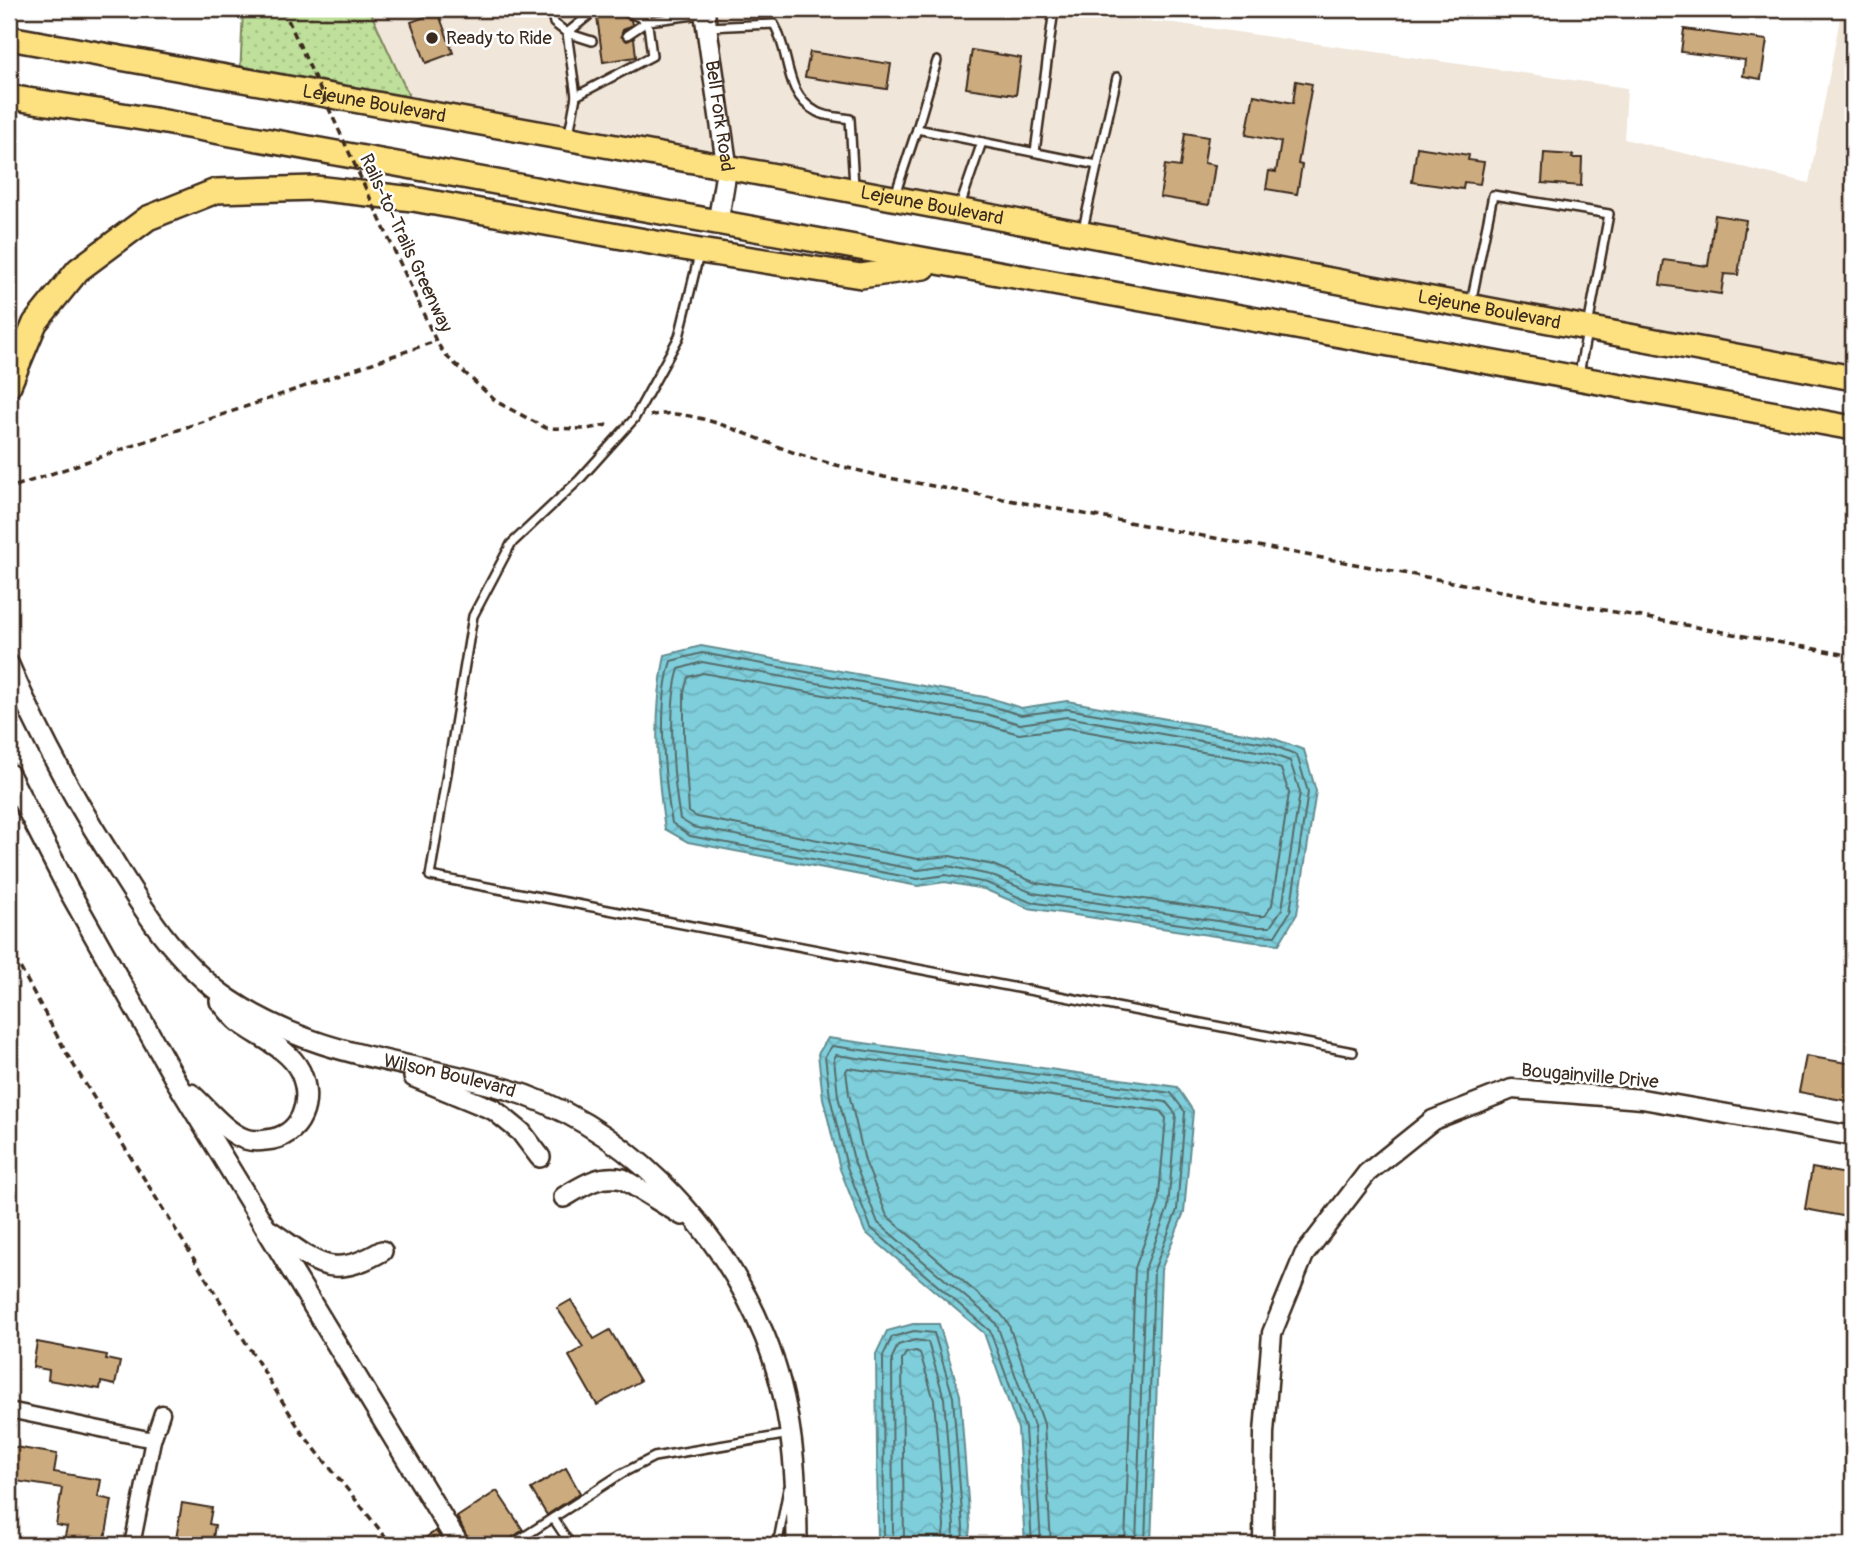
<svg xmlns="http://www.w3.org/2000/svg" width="1862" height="1554" font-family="Pangolin,sans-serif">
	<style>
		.built { fill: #f0e6d9 }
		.grass { fill: url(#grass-dots); stroke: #7c855c; stroke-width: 2 }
		.forest { fill: url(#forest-firs); stroke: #7c855c; stroke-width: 2 }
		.water { fill: url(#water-waves); stroke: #638c8f; stroke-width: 2 }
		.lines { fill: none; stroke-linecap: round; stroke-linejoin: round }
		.shore { stroke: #566c6a; stroke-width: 2 }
		.building { fill: #ccab7f; stroke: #3b2a1e; stroke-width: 2 }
		.service-casing { stroke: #3b2a1e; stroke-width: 12 }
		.minor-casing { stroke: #3b2a1e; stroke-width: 19 }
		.tertiary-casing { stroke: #3b2a1e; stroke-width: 23 }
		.secondary-casing { stroke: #3b2a1e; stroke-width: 24 }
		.trunk-casing { stroke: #3b2a1e; stroke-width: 28 }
		.path { stroke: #3b2a1e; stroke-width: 3.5; stroke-dasharray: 7 5; stroke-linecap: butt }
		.service { stroke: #fff; stroke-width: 7 }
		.minor { stroke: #fff; stroke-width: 14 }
		.tertiary { stroke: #fff; stroke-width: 18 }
		.secondary { stroke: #fff; stroke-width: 19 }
		.trunk { stroke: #fde080; stroke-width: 23 }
		.path-bridge { stroke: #3b2a1e; stroke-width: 3.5; stroke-dasharray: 7 5; stroke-linecap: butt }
		.poi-dot { fill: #3b2a1e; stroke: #fff; stroke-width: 2.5 }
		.labels { text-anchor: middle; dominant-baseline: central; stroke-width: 5; stroke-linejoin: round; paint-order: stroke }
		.poi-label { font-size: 19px; fill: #3b2a1e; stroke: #fff; text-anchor: start }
		.street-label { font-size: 19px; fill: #3b2a1e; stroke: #fff }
	</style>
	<defs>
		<pattern id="grass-dots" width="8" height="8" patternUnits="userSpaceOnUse" patternTransform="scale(1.75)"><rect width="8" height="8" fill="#bee09a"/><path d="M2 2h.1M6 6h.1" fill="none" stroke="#a4c084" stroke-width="1.8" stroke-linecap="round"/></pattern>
		<pattern id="forest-firs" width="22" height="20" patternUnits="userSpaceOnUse" patternTransform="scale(1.75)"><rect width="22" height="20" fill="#bee09a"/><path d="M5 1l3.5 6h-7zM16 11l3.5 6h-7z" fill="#a4c084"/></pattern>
		<pattern id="water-waves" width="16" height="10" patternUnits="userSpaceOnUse" patternTransform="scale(1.75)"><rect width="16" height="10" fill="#7ecedb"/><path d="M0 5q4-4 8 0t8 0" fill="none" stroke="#6eb1bc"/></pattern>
	</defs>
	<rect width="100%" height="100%" fill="#fff"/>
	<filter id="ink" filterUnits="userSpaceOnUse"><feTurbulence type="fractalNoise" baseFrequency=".0143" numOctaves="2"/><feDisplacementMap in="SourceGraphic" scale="14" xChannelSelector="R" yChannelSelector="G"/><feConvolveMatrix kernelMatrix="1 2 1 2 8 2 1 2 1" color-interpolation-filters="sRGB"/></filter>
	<g filter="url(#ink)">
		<polygon class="built" points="369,9 953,9 1174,23 1627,88 1624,139 1809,183 1840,18 1853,23 1853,378 415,109"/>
		<polygon class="grass" points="243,9 369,9 415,109 240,78"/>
		<polygon class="forest" points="172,9 243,9 244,14 216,17"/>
		<g class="water">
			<path d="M701 646 990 698 1021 708 1067 701 1272 738 1304 750 1316 791 1297 914 1279 944 1255 942 1028 908 984 889 945 882 918 886 688 842 665 829C656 772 653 713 665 655Z"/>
			<polygon points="828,1038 1177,1087 1193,1111 1184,1212 1161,1270 1151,1545 1025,1545 1018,1429 984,1333 865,1232 840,1169 823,1098 818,1054"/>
			<polygon points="913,1324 939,1324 960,1395 970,1527 968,1545 878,1545 876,1354 887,1331"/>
		</g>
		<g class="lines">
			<g class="shore">
				<path d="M702 653 988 705 1021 715 1067 709 1270 744 1297 755 1308 792 1290 912 1275 936 1256 935 1030 902 987 883 946 875 918 879 690 836 672 823C664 778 657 705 671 661Z"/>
				<path d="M702 662 986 714 1020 724 1067 717 1268 753 1290 761 1300 792 1282 909 1270 927H1257L1033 893 990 875 948 866 918 870 693 827 680 819C673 780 667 706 679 669Z"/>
				<polygon points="703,673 984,724 1019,734 1067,728 1265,763 1281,769 1289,793 1272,905 1265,916 1258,916 1036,883 993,865 950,856 918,859 697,817 689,812 684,736 684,692 688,677"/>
				<polyline points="884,1545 883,1356 892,1337 914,1331 934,1333 953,1397 963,1527 962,1545"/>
				<polyline points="893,1545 892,1358 898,1345 915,1340 928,1342 944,1398 954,1527 953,1545"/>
				<polyline points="904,1545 902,1360 906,1353 916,1351 920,1353 934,1400 944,1526 942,1545"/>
				<polyline points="1032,1545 1025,1428 990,1331 871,1228 847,1167 830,1097 825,1056 832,1046 1171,1093 1185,1112 1177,1210 1154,1270 1145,1545"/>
				<polyline points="1041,1545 1034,1426 998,1328 994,1321 878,1223 855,1164 838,1096 834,1059 836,1055 1166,1102 1176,1114 1168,1208 1145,1269 1136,1545"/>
				<polyline points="1051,1545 1044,1424 1008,1323 1000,1313 887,1216 865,1161 849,1094 846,1071 848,1068 1160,1111 1166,1118 1158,1205 1135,1268 1125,1545"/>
			</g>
		</g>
		<g class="building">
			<polygon points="596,9 617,9 619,14 631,20 632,25 623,30 621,36 627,41 634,38 636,57 603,62"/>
			<polygon points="438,12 453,53 426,63 411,22"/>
			<polygon points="1684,29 1767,40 1761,79 1743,76 1745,60 1681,52"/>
			<polygon points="972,50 1021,58 1016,95 966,88"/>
			<polygon points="810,52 891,64 887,89 805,77"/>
			<polygon points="1296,81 1312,84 1298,164 1302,165 1297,194 1266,189 1269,171 1276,172 1281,142 1246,135 1254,95 1293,103"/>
			<polygon points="1185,133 1208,137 1204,163 1215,165 1209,205 1160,197 1165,165 1180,167"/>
			<polygon points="1417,147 1469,155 1468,160 1484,162 1480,184 1464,182 1463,189 1412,182"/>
			<polygon points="1544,153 1573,155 1572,158 1582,158 1581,186 1542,183"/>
			<polygon points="1715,215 1746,220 1738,275 1724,274 1721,294 1660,285 1664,260 1708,266"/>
			<polygon points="1806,1056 1853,1064 1853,1102 1799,1092"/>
			<polygon points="1812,1168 1853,1175 1853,1218 1805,1209"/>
			<polygon points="571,1300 594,1339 610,1330 640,1381 597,1405 569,1356 583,1347 557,1308"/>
			<polygon points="37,1342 107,1355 106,1359 120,1362 115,1385 101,1382 100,1389 48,1380 49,1370 33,1367"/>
			<polygon points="9,1446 57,1454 54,1472 101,1480 98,1497 112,1500 104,1545 88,1543 88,1545 63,1545 67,1527 56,1525 62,1488 9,1480"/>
			<polygon points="566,1468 580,1493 547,1515 531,1489"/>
			<polygon points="497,1491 523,1530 501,1545 471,1545 457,1517"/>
			<polygon points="182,1503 212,1508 209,1524 215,1525 212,1545 175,1545"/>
			<polygon points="436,1531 445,1545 414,1545"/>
		</g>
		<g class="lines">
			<defs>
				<g id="service">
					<polyline points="551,9 554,23 567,33 576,96 569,134"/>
					<polyline points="623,10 648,21 627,35"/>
					<polyline points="588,16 567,33 592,41"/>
					<polyline points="648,21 702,14"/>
					<path d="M708 27 774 24C791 53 783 94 817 112 826 117 840 117 850 119L854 186"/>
					<polyline points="576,96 652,56 646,9"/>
					<polyline points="917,129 937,61"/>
					<polyline points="1035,152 1054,9"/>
					<polyline points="895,195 917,129 982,142"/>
					<polyline points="960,206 982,142 1097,165"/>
					<polyline points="1083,229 1117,77"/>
					<polyline points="699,255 679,337 634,419 579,480 511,544 473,616 430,876 1353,1052"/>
					<polyline points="1471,303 1493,195 1609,214 1579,374"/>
					<polyline points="553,1518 571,1545"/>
					<polyline points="511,1545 621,1474 654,1457 790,1434"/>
					<polyline points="773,1545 779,1536 788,1489"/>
				</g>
				<g id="minor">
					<polyline points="9,1410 153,1440"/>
					<polyline points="132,1545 153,1440 162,1413"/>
				</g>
				<polyline id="tertiary" points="1263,1545 1264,1433 1272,1333 1304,1255 1367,1173 1433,1120 1512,1089 1642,1099 1853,1136"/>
				<g id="secondary">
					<path id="s1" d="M704 9 727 167 718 222"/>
					<path id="s2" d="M9 665C37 730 70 792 108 852 141 907 176 963 230 1000 314 1057 409 1061 503 1088 622 1122 719 1224 765 1337 792 1403 797 1474 797 1545"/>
					<polyline points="9,774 68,889 175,1079 459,1545"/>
					<polyline points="414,1077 494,1110 521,1132 540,1157"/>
					<path d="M191 1094C207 1108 225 1132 245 1139 251 1141 260 1141 266 1140 302 1137 314 1101 300 1071 288 1047 258 1037 238 1021 231 1015 226 1007 220 1001"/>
					<path d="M564 1197C584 1185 599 1174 623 1179L682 1215"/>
					<path d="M270 1231C315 1261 329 1282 382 1251"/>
				</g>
				<g id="trunk">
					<path id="s3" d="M9 38 727 167 1853 378"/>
					<polyline points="9,97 154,120 1853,428"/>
					<polyline points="9,385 35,323 78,270 148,218 216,191 315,188 413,199 700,251 861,276 924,267"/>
				</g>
			</defs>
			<use href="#service" class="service-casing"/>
			<use href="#minor" class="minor-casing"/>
			<use href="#tertiary" class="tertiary-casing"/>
			<use href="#secondary" class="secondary-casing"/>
			<use href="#trunk" class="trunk-casing"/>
			<g class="path">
				<polyline points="418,302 436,341 445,355 497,402 546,428 587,429 612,424"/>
				<path d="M650 416C691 405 755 439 795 453 824 463 854 469 884 477L1853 656"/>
				<polyline points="16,486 436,341"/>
				<polyline points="9,947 68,1056 302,1433 392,1545"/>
				<polyline points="312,1545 313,1540"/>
			</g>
			<use href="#service" class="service"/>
			<use href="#minor" class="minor"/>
			<use href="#tertiary" class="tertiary"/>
			<use href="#secondary" class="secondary"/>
			<use href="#trunk" class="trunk"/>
			<polyline class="path-bridge" points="283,9 418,302"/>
		</g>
	</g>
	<circle class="poi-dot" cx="432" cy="38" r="7"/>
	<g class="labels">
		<g class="poi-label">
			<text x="446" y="38">Ready to Ride</text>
		</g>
		<g class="street-label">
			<text stroke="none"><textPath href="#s3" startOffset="371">Lejeune Boulevard</textPath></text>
			<text stroke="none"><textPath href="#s1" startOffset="108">Bell Fork Road</textPath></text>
			<text stroke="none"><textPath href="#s3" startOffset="938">Lejeune Boulevard</textPath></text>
			<text transform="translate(406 243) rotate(65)">Rails-to-Trails Greenway</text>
			<text stroke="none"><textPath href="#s3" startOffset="1505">Lejeune Boulevard</textPath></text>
			<text transform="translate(1590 1076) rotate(5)">Bougainville Drive</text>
			<text stroke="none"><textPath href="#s2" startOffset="639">Wilson Boulevard</textPath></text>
		</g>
	</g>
	<rect width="1862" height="1554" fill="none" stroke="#fff" stroke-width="35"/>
	<rect x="18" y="18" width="1827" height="1519" fill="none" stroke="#3b2a1e" stroke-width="2.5" filter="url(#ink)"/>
</svg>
